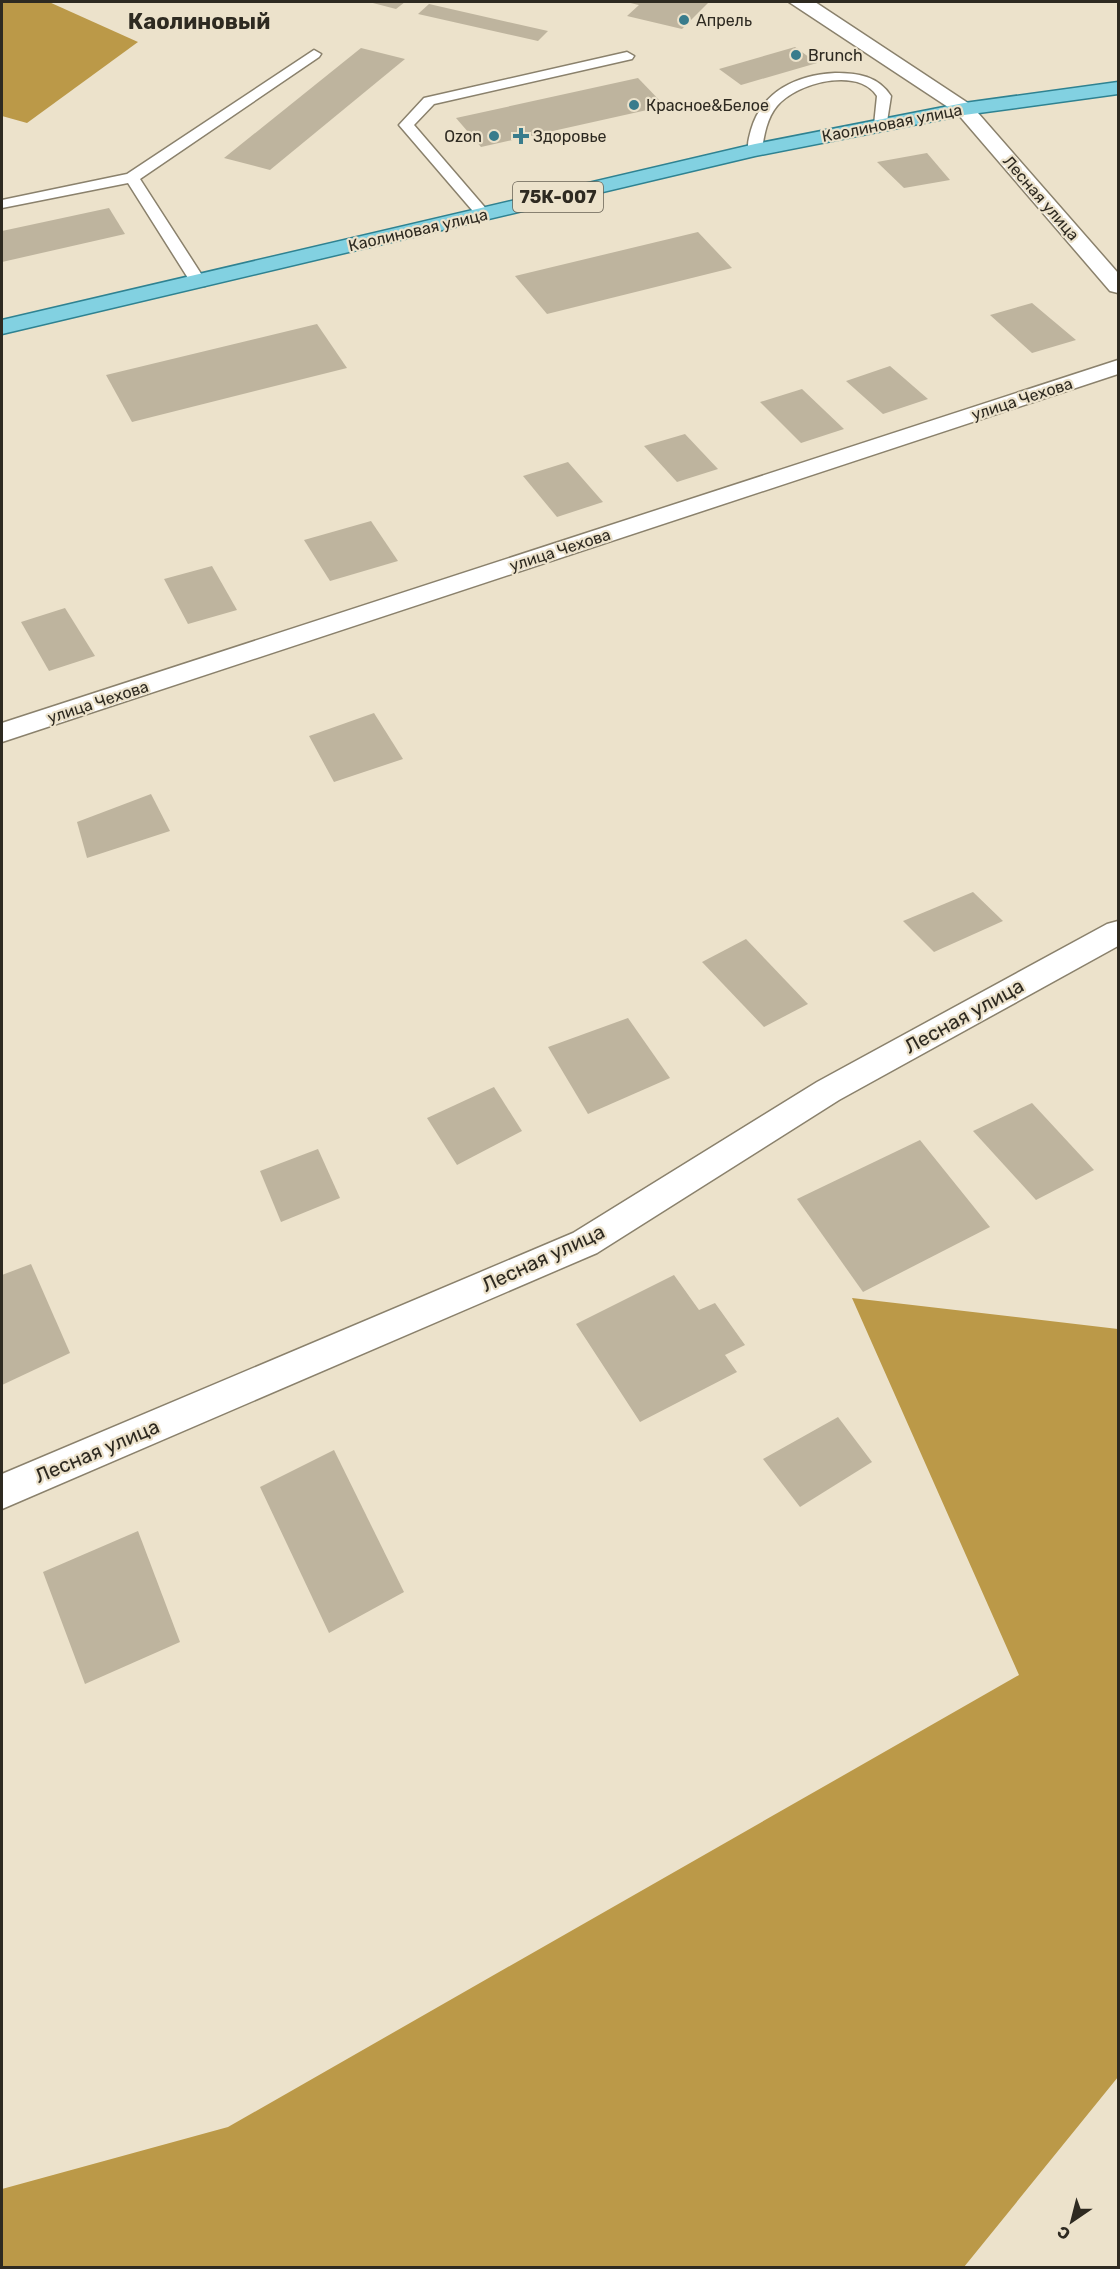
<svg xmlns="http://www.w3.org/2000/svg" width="1120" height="2269" font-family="Rubik,sans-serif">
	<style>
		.forest { fill: #bb9948 }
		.building { fill: #beb49e }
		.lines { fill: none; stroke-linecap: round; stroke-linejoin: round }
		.lane-casing { stroke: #8a816c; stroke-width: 3 }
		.street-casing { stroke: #8a816c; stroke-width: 3 }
		.primary-casing { stroke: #2f8291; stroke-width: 3 }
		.lane { fill: #fff; fill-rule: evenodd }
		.street { fill: #fff; fill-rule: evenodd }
		.primary { fill: #82d1e1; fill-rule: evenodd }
		.poi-dot { fill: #397c8c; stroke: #ece2cb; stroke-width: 2 }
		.labels { text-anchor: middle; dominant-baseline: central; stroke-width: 4.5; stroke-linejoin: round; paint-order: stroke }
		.far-poi-label { font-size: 16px; fill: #2e2a21; stroke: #ece2cb; text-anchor: start }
		.far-street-label { font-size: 16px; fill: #2e2a21; stroke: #ece2cb }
		.shield { fill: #ece2cb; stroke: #676154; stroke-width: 1.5 }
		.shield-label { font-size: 18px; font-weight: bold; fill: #2e2a21 }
		.street-label { font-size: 20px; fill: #2e2a21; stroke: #ece2cb }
		.far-district-label { font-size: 22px; font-weight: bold; fill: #2e2a21; stroke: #ece2cb }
	</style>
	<rect width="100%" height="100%" fill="#ece2cb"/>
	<g class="forest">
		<polygon points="2,2 49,2 138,42 27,123 2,116"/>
		<polygon points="852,1298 1118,1329 1118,2077 964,2267 2,2267 2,2189 228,2127 1019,1675"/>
	</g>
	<g class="building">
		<polygon points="369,2 405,2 396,9"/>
		<polygon points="626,2 709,2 682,29 627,16 639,5"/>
		<polygon points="429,4 548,31 538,41 418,14"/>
		<polygon points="795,47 817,63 741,85 719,69"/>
		<polygon points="361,48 405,59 270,170 224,158"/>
		<polygon points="638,78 665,106 481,147 456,118"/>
		<polygon points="927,153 950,180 904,188 877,162"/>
		<polygon points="109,208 125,234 2,262 2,231"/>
		<polygon points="698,232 732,268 547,314 515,276"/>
		<polygon points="1032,303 1076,340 1032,353 990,315"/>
		<polygon points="317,324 347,368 132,422 106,375"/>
		<polygon points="890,366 928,399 883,414 846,381"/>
		<polygon points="802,389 844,429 801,443 760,402"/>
		<polygon points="685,434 718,469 677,482 644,446"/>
		<polygon points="568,462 603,502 557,517 523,476"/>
		<polygon points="371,521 398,561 330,581 304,540"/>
		<polygon points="212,566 237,610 188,624 164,579"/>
		<polygon points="65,608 95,656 49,671 21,622"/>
		<polygon points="374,713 403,759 334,782 309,736"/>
		<polygon points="151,794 170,831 87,858 77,822"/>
		<polygon points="973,892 1003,921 934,952 903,921"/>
		<polygon points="746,939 808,1004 764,1027 702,962"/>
		<polygon points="628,1018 670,1078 588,1114 548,1047"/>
		<polygon points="494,1087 522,1131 457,1165 427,1118"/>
		<polygon points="1032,1103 1094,1170 1036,1200 973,1131"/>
		<polygon points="920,1140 990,1227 863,1292 797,1199"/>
		<polygon points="318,1149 340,1198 281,1222 260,1171"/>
		<polygon points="31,1264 70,1353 2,1385 2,1275"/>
		<polygon points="674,1275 699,1310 715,1303 745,1345 725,1355 737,1372 640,1422 576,1324"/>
		<polygon points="838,1417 872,1462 800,1507 763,1459"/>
		<polygon points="334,1450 404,1592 329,1633 260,1487"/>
		<polygon points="138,1531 180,1642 85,1684 43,1572"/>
	</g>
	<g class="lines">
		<defs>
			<g id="lane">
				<polygon points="314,50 321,54 319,57 140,179 207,283 205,286 193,286 128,183 2,208 2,200 127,174"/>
				<polygon points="627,52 634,56 632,59 434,104 414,125 488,211 491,214 488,217 478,217 399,125 424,98"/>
				<path d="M835 73C858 73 878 76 891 96L886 128 881 129 874 125 877 96C858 66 796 83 777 106 767 118 764 135 762 150L755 154 750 153C746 146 749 138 751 130 762 91 797 75 835 73Z"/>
			</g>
			<g id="street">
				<polygon points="789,2 815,2 971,105 1118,273 1118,293 1110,291 957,113"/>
				<polygon points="1118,360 1118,374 2,742 2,723"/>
				<polygon points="1118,921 1118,946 839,1100 597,1253 2,1509 2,1474 573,1233 817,1082 1107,924"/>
			</g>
			<polygon id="primary" points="1118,82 1118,94 964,115 755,156 2,334 2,320 755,144 964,103"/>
		</defs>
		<use href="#lane" class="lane-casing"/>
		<use href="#street" class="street-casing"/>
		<use href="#primary" class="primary-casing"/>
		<use href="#lane" class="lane"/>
		<use href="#street" class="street"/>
		<use href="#primary" class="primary"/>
	</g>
	<g class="poi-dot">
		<circle cx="684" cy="20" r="6"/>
		<circle cx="796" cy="55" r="6"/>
		<circle cx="634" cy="105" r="6"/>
		<circle cx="494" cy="136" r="6"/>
		<path d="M518 127h6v6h6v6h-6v6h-6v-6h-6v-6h6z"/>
	</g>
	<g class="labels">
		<g class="far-poi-label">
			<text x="696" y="20">Апрель</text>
			<text x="808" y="55">Brunch</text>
			<text x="646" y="105">Красное&amp;Белое</text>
			<text x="482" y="136" text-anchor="end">Ozon</text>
			<text x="533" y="136">Здоровье</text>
		</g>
		<g class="far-street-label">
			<text transform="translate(892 123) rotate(-11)">Каолиновая улица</text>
			<text transform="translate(1041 198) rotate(49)">Лесная улица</text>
			<text transform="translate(418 230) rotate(-13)">Каолиновая улица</text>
			<text transform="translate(1022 399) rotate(-18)">улица Чехова</text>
			<text transform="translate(560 550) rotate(-18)">улица Чехова</text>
			<text transform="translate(98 702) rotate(-18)">улица Чехова</text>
		</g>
		<rect class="shield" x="513" y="182" width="90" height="30" rx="4.5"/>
		<g class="shield-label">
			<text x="558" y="197">75К-007</text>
		</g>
		<g class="street-label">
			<text transform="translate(964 1016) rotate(-29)">Лесная улица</text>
			<text transform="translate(543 1258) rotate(-25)">Лесная улица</text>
			<text transform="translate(97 1451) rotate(-23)">Лесная улица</text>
		</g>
		<g class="far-district-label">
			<text x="199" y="21">Каолиновый</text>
		</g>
	</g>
	<rect width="1120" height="2269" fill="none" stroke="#2e2a21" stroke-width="6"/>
	<g transform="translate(1072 2221) rotate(215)" stroke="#ece2cb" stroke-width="4.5" paint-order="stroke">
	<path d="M0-4.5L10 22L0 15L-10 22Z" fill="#2e2a21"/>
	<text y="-9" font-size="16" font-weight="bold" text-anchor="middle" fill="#2e2a21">С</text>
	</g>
</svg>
